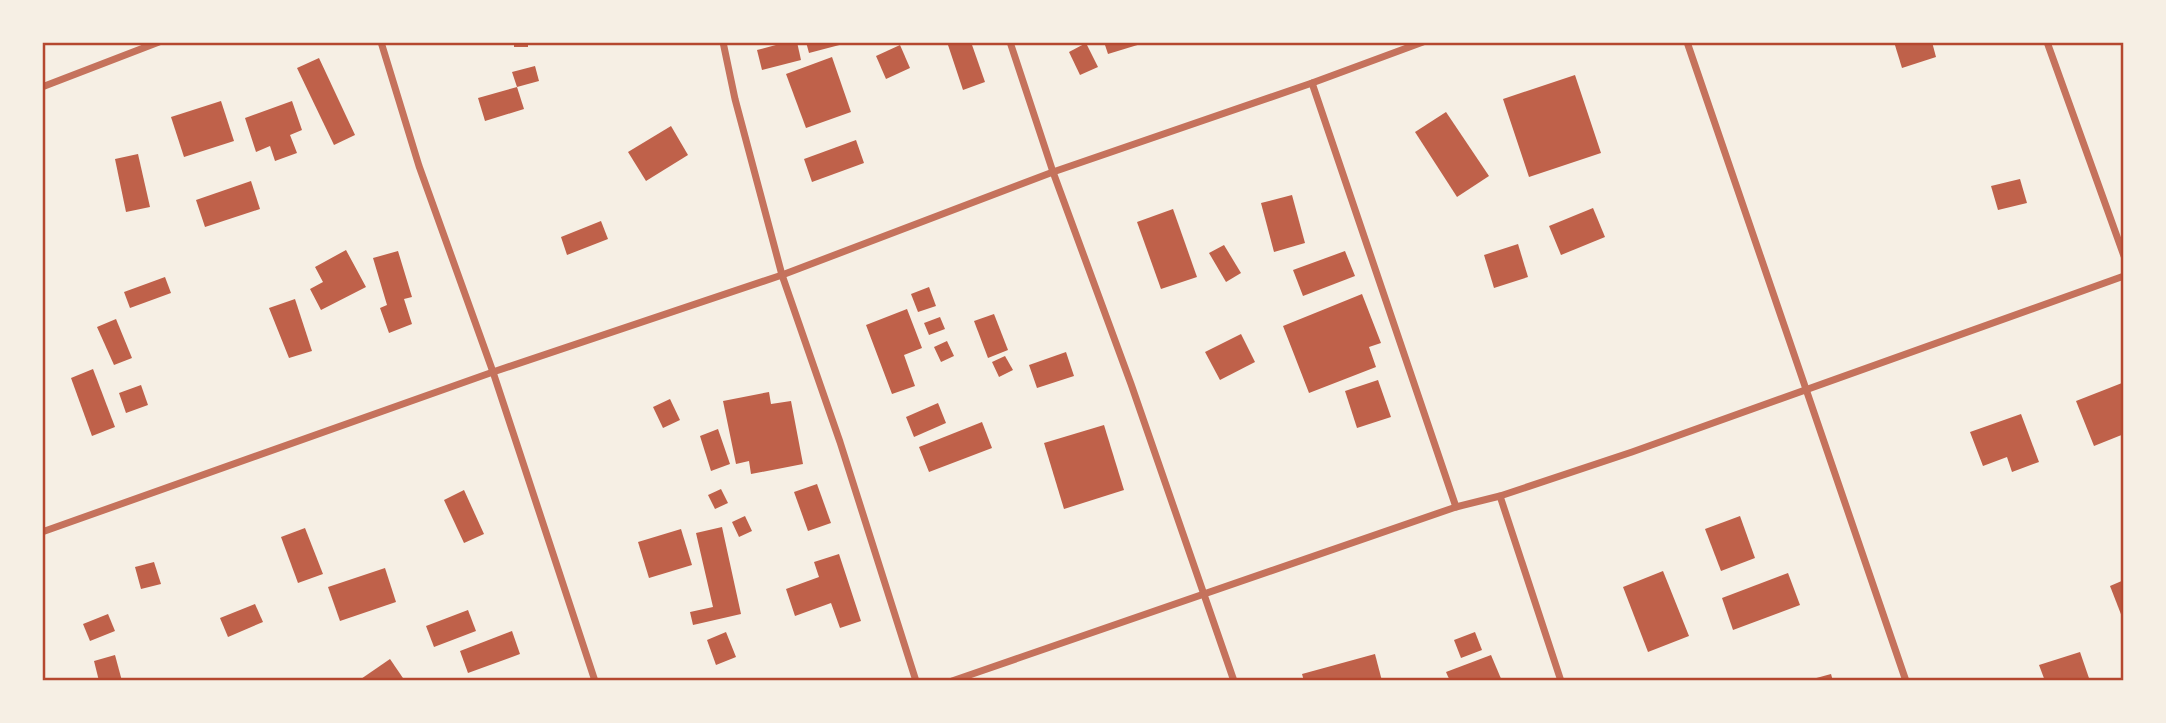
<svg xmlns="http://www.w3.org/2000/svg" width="2166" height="723" font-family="Mulish,sans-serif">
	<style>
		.building { fill: #bf614a }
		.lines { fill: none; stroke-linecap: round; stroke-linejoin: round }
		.minor { stroke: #c5725c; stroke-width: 7 }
		.neatline { fill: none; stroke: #b5482f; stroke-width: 2.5 }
	</style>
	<rect width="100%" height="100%" fill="#f6efe4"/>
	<g class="building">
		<rect x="514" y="42" width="14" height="5"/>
		<polygon points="787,42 797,42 801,60 762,70 757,50"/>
		<polygon points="806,42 847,42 847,43 809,53"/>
		<polygon points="947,42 971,42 985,82 963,90"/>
		<polygon points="1104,42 1144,42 1144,43 1108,54"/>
		<polygon points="1894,42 1932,42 1936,57 1902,68"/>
		<polygon points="1086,43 1098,67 1080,75 1069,52"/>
		<polygon points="900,45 910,68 886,79 876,56"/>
		<polygon points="832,57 851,112 806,128 786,74"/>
		<polygon points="319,58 355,135 334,145 297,68"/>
		<polygon points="535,66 539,81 517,87 512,72"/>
		<polygon points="1575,75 1601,153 1529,177 1503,99"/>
		<polygon points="517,87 524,109 485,121 478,98"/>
		<polygon points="221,101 234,141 184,157 171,117"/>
		<polygon points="292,101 302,130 290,135 297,153 275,161 270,146 256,152 245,118"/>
		<polygon points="1446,112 1489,176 1457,197 1415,132"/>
		<polygon points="671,126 688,155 646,181 628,152"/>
		<polygon points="856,140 864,163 812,182 804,159"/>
		<polygon points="138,154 150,207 126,212 115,159"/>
		<polygon points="2020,179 2027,203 1998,210 1991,186"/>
		<polygon points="251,181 260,209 205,227 196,200"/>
		<polygon points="1292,195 1305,243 1274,252 1261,203"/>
		<polygon points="1593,208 1605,237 1561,255 1549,226"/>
		<polygon points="1173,209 1197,277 1161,289 1137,222"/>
		<polygon points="601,221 608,239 567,255 561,237"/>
		<polygon points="1518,244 1528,277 1494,288 1484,255"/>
		<polygon points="1224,245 1241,273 1226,282 1209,253"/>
		<polygon points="346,250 366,287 321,310 310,289 323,282 315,267"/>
		<polygon points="398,251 412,297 404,299 412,324 389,333 380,308 387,305 373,258"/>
		<polygon points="1345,251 1355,276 1303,296 1293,270"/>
		<polygon points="165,277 171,293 130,308 124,292"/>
		<polygon points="929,287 936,306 918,312 911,294"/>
		<polygon points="1362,294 1381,343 1369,347 1376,367 1309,393 1283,326"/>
		<polygon points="295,299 312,351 289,358 269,308"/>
		<polygon points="907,309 922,348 904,355 915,386 892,394 866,325"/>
		<polygon points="994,314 1008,350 988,358 974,321"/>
		<polygon points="940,317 945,329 929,335 924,323"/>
		<polygon points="116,319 132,358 114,365 97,327"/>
		<polygon points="1241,334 1255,362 1220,380 1205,352"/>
		<polygon points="947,341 954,356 941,362 934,347"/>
		<polygon points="1066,352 1074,376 1037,388 1029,365"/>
		<polygon points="1005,356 1013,370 999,377 992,362"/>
		<polygon points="93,369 115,427 92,436 71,378"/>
		<polygon points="1378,380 1391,417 1357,428 1345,391"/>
		<polygon points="2122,383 2124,390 2124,434 2094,446 2076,401"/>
		<polygon points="141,385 148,405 126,413 119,393"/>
		<polygon points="769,392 771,404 791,401 803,464 751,474 749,461 736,464 723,401"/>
		<polygon points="670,399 680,420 663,428 653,407"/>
		<polygon points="938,403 946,423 914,437 906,417"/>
		<polygon points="2021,414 2039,462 2012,472 2007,457 1983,466 1970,432"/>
		<polygon points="982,422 992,448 929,472 919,447"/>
		<polygon points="1104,425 1124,490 1064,509 1044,443"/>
		<polygon points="718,429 730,464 711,471 700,436"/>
		<polygon points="817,484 831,523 808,531 794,492"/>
		<polygon points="721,489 728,503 715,509 708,495"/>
		<polygon points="464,490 484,534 464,543 444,500"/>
		<polygon points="745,516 752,531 739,537 732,522"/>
		<polygon points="1740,516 1755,558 1721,571 1705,529"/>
		<polygon points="722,527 741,614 693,625 690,612 713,607 696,533"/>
		<polygon points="305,528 323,574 298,583 281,537"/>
		<polygon points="681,529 692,565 649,578 638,542"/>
		<polygon points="839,554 861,621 840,628 831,603 795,616 786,589 819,577 814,562"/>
		<polygon points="154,562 161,584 141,589 135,567"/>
		<polygon points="385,568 396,602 340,621 328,587"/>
		<polygon points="1663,571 1689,636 1648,652 1623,587"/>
		<polygon points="1788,573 1800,605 1733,630 1722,598"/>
		<polygon points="2124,580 2124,622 2110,586"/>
		<polygon points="255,604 263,622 228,637 220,618"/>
		<polygon points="468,610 476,631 434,647 426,626"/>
		<polygon points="108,614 115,631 90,641 83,624"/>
		<polygon points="512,631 520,654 468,673 460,651"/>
		<polygon points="726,632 736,657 716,665 707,640"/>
		<polygon points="1475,632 1482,650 1461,658 1454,640"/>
		<polygon points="2080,652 2090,681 2045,681 2039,665"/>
		<polygon points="1375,654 1382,681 1304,681 1302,674"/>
		<polygon points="115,655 122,681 99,681 94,661"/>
		<polygon points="1491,655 1502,681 1450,681 1446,672"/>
		<polygon points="390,659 405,681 358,681"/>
		<polygon points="1831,674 1833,681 1809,681 1809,680"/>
	</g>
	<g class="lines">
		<g class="minor">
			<polyline points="381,42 419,166 493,372 595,681"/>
			<polyline points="723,42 735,99 782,275 840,442 916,681"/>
			<polyline points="1010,42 1053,172 1131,384 1234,681"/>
			<polyline points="1687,42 1906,681"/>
			<polyline points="2047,42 2124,256"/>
			<polyline points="1312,83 1456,507"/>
			<polyline points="42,87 159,42"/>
			<polyline points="1500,496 1561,681"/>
			<polyline points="42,532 493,372 782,275 1053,172 1312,83 1423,42"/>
			<polyline points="952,681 1456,507 1500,496 1632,452 2124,276"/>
		</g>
	</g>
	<rect width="2166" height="723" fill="none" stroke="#f6efe4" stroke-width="88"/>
	<rect x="44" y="44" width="2078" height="635" class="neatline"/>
</svg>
